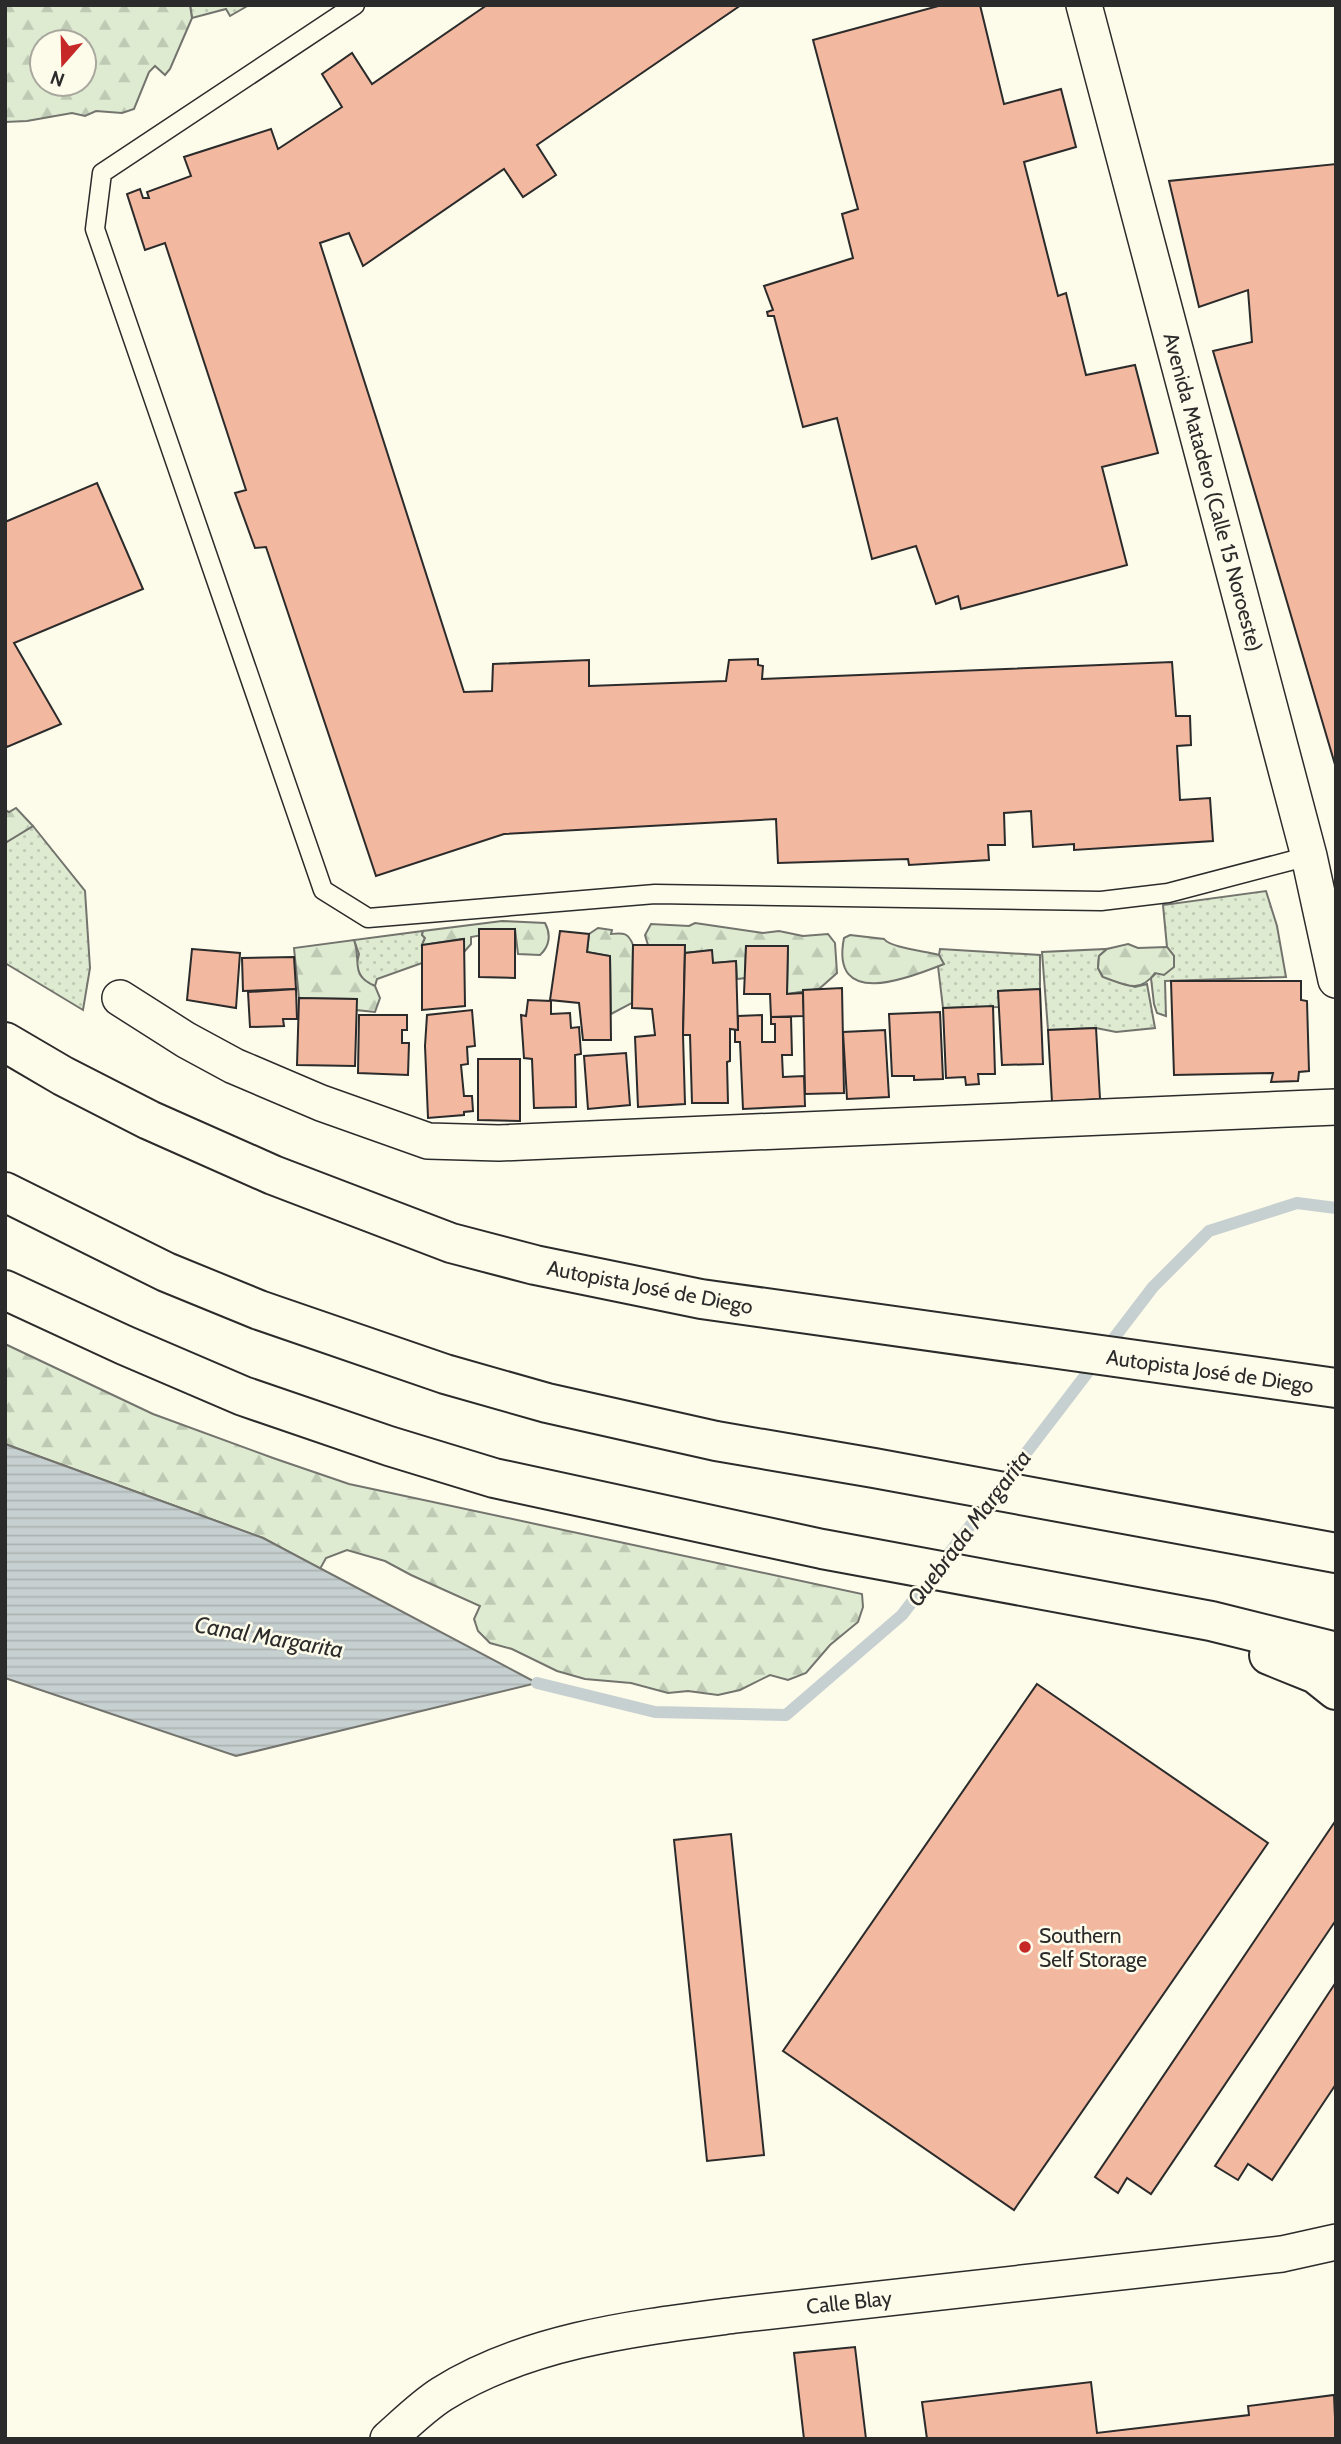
<svg xmlns="http://www.w3.org/2000/svg" width="1341" height="2444" font-family="Cabin,sans-serif">
	<style>
		.grass { fill: url(#grass-dots); stroke: #74746e; stroke-width: 2 }
		.forest { fill: url(#forest-firs); stroke: #74746e; stroke-width: 2; fill-rule: evenodd }
		.water { fill: url(#water-rules); stroke: #74746e; stroke-width: 2 }
		.lines { fill: none; stroke-linecap: round; stroke-linejoin: round }
		.stream { stroke: #c7d0d0; stroke-width: 12 }
		.building { fill: #f2b8a0; stroke: #2b2b2b; stroke-width: 2 }
		.lane-casing { stroke: #2b2b2b; stroke-width: 21 }
		.street-casing { stroke: #2b2b2b; stroke-width: 38 }
		.highway-casing { stroke: #2b2b2b; stroke-width: 42 }
		.lane { stroke: #fdfbea; stroke-width: 18 }
		.street { stroke: #fdfbea; stroke-width: 35 }
		.highway { stroke: #fdfbea; stroke-width: 38 }
		.poi-dot { fill: #c62828; stroke: #fdfbea; stroke-width: 2.5 }
		.labels { text-anchor: middle; dominant-baseline: central; stroke-width: 5; stroke-linejoin: round; paint-order: stroke }
		.street-label { font-size: 21px; fill: #2b2b2b; stroke: #fdfbea }
		.poi-label { font-size: 21px; fill: #2b2b2b; stroke: #fdfbea; text-anchor: start }
		.water-label { font-size: 23px; font-style: italic; fill: #2b2b2b; stroke: #fdfbea }
	</style>
	<defs>
		<pattern id="grass-dots" width="8" height="8" patternUnits="userSpaceOnUse" patternTransform="scale(1.75)"><rect width="8" height="8" fill="#deebd1"/><path d="M2 2h.1M6 6h.1" fill="none" stroke="#bfcab4" stroke-width="1.8" stroke-linecap="round"/></pattern>
		<pattern id="forest-firs" width="22" height="20" patternUnits="userSpaceOnUse" patternTransform="scale(1.75)"><rect width="22" height="20" fill="#deebd1"/><path d="M5 1l3.5 6h-7zM16 11l3.5 6h-7z" fill="#bfcab4"/></pattern>
		<pattern id="water-rules" width="6" height="5" patternUnits="userSpaceOnUse" patternTransform="scale(1.75)"><rect width="6" height="5" fill="#c7d0d0"/><path d="M0 2.5h6" fill="none" stroke="#abb3b3"/></pattern>
	</defs>
	<rect width="100%" height="100%" fill="#fdfbea"/>
	<g class="grass">
		<polygon points="190,5 249,5 230,16 226,9 192,18"/>
		<polygon points="33,826 85,891 90,968 83,1010 5,963 5,843"/>
		<polygon points="1266,891 1277,926 1286,977 1165,981 1166,1016 1157,1013 1154,1004 1151,978 1174,956 1167,947 1163,905"/>
		<polygon points="423,931 422,935 425,938 422,945 422,963 377,979 375,986 365,983 356,967 359,954 354,940"/>
		<polygon points="940,949 1040,955 1040,989 999,991 999,1007 943,1008 938,966 943,964 939,955"/>
		<polygon points="1107,949 1099,956 1098,968 1102,976 1135,987 1147,984 1155,1028 1116,1032 1096,1028 1048,1030 1042,952"/>
	</g>
	<g class="forest">
		<path d="M5 5H190L192 18 170 69 165 75 155 66 149 72 134 109 122 113 96 111 85 116 72 113 27 121 5 122ZM84 42V84H42V42Z"/>
		<polygon points="16,808 33,826 5,843 5,810 9,812"/>
		<path d="M502 921 545 923C551 934 550 946 540 955L518 954 515 929 471 937V944L464 952 463 939 422 945 425 938 422 935 423 931Z"/>
		<polygon points="695,923 763,933 779,931 803,936 828,934 835,943 837,973 819,989 787,994 788,946 746,946 745,978 737,979 736,961 713,963 711,950 685,953 684,945 648,945 645,935 651,924 689,926"/>
		<path d="M598 928 612 930 611 934C623 933 628 932 633 945L632 1003 611 1014 610 956 587 952 589 934Z"/>
		<path d="M850 935 884 939C891 948 925 951 939 955L944 964C907 979 830 1009 844 938Z"/>
		<path d="M354 940C362 962 349 975 375 986L380 998 375 1012 356 1010V999L299 998 294 948Z"/>
		<path d="M1128 944 1138 948 1167 947 1174 956V967L1164 975 1155 973C1139 995 1124 984 1103 977L1098 968 1099 956 1107 949Z"/>
		<polygon points="5,1344 153,1414 273,1458 349,1484 862,1594 863,1607 858,1622 830,1645 806,1673 788,1680 770,1675 740,1690 718,1695 688,1691 668,1693 631,1683 585,1679 557,1671 512,1649 490,1643 478,1631 474,1619 480,1606 411,1575 385,1561 347,1550 326,1558 320,1569 263,1538 5,1444"/>
	</g>
	<polygon class="water" points="5,1444 263,1538 537,1683 236,1756 5,1678"/>
	<g class="lines">
		<polyline class="stream" points="537,1683 655,1712 786,1715 902,1615 1153,1287 1209,1231 1297,1203 1336,1208"/>
	</g>
	<g class="building">
		<polygon points="487,5 741,5 537,145 556,175 523,197 504,169 363,266 349,233 320,243 464,692 492,691 493,664 589,660 589,686 726,681 729,660 758,659 758,665 763,666 762,679 1172,662 1176,716 1190,716 1191,745 1177,746 1180,800 1210,798 1213,841 1074,850 1074,844 1033,847 1031,811 1004,813 1005,845 988,845 989,860 909,865 908,859 778,863 776,819 504,834 376,876 266,547 255,548 235,493 246,490 165,243 145,250 127,194 140,189 143,198 149,198 147,192 191,176 184,157 271,129 278,149 342,107 322,74 352,53 372,84"/>
		<polygon points="942,5 980,5 1004,104 1061,89 1076,147 1024,162 1058,296 1066,293 1086,375 1135,365 1158,453 1102,467 1127,565 961,609 958,596 936,604 916,546 872,559 837,418 803,427 774,316 768,316 767,312 773,310 764,286 853,258 842,214 858,209 813,40"/>
		<polygon points="1336,164 1336,768 1213,351 1252,342 1248,290 1199,307 1169,181"/>
		<polygon points="97,483 143,589 14,643 61,724 7,747 5,743 5,522"/>
		<polygon points="479,929 515,929 515,978 479,977"/>
		<polygon points="560,931 589,934 587,952 610,956 611,1040 583,1040 579,1003 550,1000"/>
		<polygon points="464,939 465,1006 422,1010 422,945"/>
		<polygon points="633,945 685,945 683,1035 685,1104 638,1107 635,1037 655,1035 652,1009 632,1008"/>
		<polygon points="746,946 788,946 787,994 803,993 804,1016 771,1017 770,994 744,994"/>
		<polygon points="192,949 240,953 236,1008 187,1000"/>
		<polygon points="712,950 713,963 736,961 738,1030 730,1029 730,1061 727,1062 728,1103 692,1103 690,1035 683,1035 685,953"/>
		<polygon points="294,957 296,989 243,991 242,958"/>
		<polygon points="1171,981 1301,981 1301,1000 1307,1001 1309,1071 1299,1072 1298,1081 1271,1082 1273,1073 1174,1075"/>
		<polygon points="842,988 844,1093 805,1094 803,990"/>
		<polygon points="296,989 297,1019 283,1019 284,1026 250,1027 248,992"/>
		<polygon points="1040,989 1043,1064 1002,1065 998,991"/>
		<polygon points="299,998 357,999 355,1066 297,1065"/>
		<polygon points="528,1000 551,1001 551,1014 570,1013 571,1028 579,1027 581,1054 575,1055 576,1107 534,1108 532,1059 524,1058 521,1015 526,1016"/>
		<polygon points="993,1006 995,1074 978,1074 979,1084 966,1085 965,1077 946,1078 943,1008"/>
		<polygon points="472,1010 475,1046 467,1047 468,1064 461,1065 464,1096 472,1096 473,1111 464,1112 464,1115 428,1118 425,1046 427,1015"/>
		<polygon points="940,1012 943,1079 914,1080 914,1076 892,1076 889,1014"/>
		<polygon points="359,1015 407,1015 407,1030 402,1030 402,1043 409,1043 408,1075 358,1073"/>
		<polygon points="762,1015 762,1042 775,1042 775,1024 771,1024 771,1017 791,1017 792,1055 782,1055 783,1077 804,1076 805,1106 743,1109 740,1042 735,1042 735,1030 738,1030 738,1016"/>
		<polygon points="1096,1028 1100,1099 1052,1102 1048,1030"/>
		<polygon points="885,1030 889,1097 847,1099 843,1032"/>
		<polygon points="626,1053 630,1105 588,1109 584,1056"/>
		<polygon points="478,1059 520,1059 520,1121 478,1120"/>
		<polygon points="1037,1684 1268,1843 1014,2210 783,2051"/>
		<polygon points="1334,1823 1336,1824 1336,1920 1151,2194 1127,2178 1118,2193 1095,2177"/>
		<polygon points="731,1834 764,2155 707,2161 674,1840"/>
		<polygon points="1336,1982 1336,2084 1272,2180 1248,2164 1238,2180 1215,2166"/>
		<polygon points="855,2347 866,2439 804,2439 794,2353"/>
		<polygon points="1091,2382 1097,2433 1249,2415 1248,2406 1334,2395 1336,2439 927,2439 922,2402"/>
	</g>
	<g class="lines">
		<defs>
			<polyline id="lane" points="355,5 102,173 95,229 323,890 368,918 655,894 1101,901 1168,893 1309,856"/>
			<g id="street">
				<polyline points="1084,5 1309,856 1336,980"/>
				<polyline points="120,998 186,1040 234,1066 321,1103 428,1141 499,1143 1336,1107"/>
				<path d="M388 2439C405 2424 423 2406 442 2394 529 2340 636 2328 736 2315L1282 2254 1336 2242"/>
			</g>
			<g id="highway">
				<polyline points="5,1042 63,1076 149,1120 273,1175 451,1243 535,1265 701,1299 1336,1388"/>
				<polyline points="5,1192 166,1272 259,1310 445,1374 547,1403 716,1441 874,1468 1336,1553"/>
				<polyline points="5,1290 124,1345 243,1396 389,1446 494,1478 822,1549 1211,1621 1336,1652"/>
				<polyline points="1269,1655 1316,1674 1336,1690"/>
			</g>
		</defs>
		<use href="#lane" class="lane-casing"/>
		<use href="#street" class="street-casing"/>
		<use href="#highway" class="highway-casing"/>
		<use href="#lane" class="lane"/>
		<use href="#street" class="street"/>
		<use href="#highway" class="highway"/>
	</g>
	<circle class="poi-dot" cx="1025" cy="1947" r="7"/>
	<g class="labels">
		<g class="street-label">
			<text transform="translate(1213 492) rotate(75)">Avenida Matadero (Calle 15 Noroeste)</text>
			<text transform="translate(650 1287) rotate(11)">Autopista José de Diego</text>
			<text transform="translate(1210 1371) rotate(8)">Autopista José de Diego</text>
			<text transform="translate(849 2302) rotate(-6)">Calle Blay</text>
		</g>
		<g class="poi-label">
			<text x="1039" y="1935">Southern<tspan x="1039" dy="24">Self Storage</tspan></text>
		</g>
		<g class="water-label">
			<text transform="translate(969 1528) rotate(-53)">Quebrada Margarita</text>
			<text transform="translate(269 1637) rotate(10)">Canal Margarita</text>
		</g>
	</g>
	<rect width="1341" height="2444" fill="none" stroke="#2b2b2b" stroke-width="14"/>
	<g transform="translate(63 63) rotate(200)"><circle r="33" fill="#fdfbea" stroke="#a9a89e" stroke-width="2"/>
	<path d="M0-5L12 26L0 18L-12 26Z" fill="#c62828"/>
	<text y="-10" font-size="19" font-weight="bold" text-anchor="middle" fill="#2b2b2b">N</text>
	</g>
</svg>
